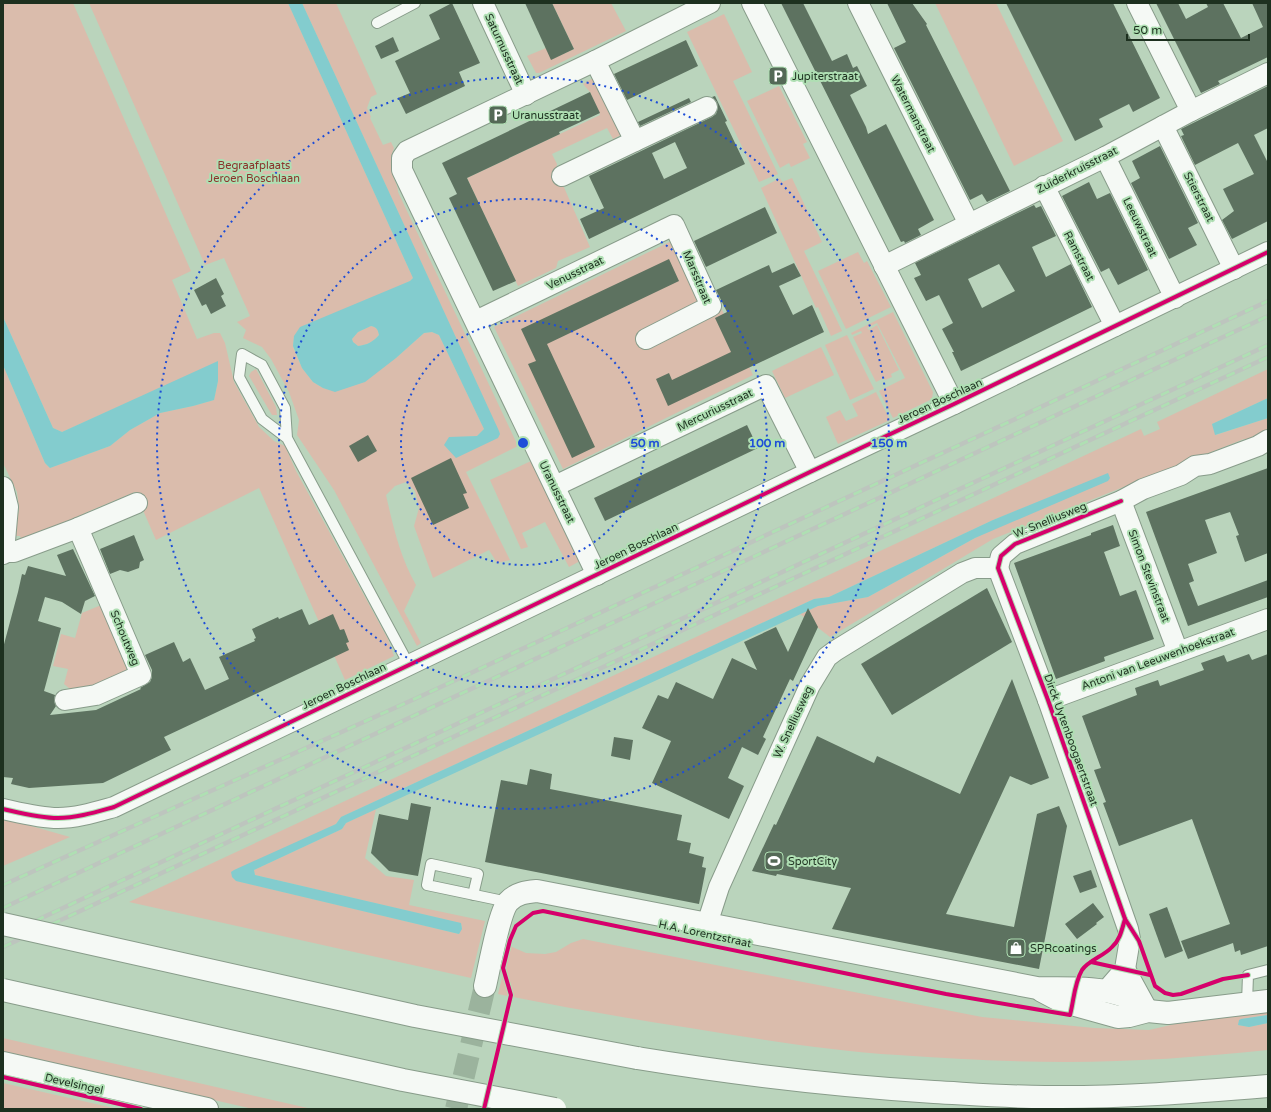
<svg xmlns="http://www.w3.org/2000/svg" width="1271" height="1112" font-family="'Varela Round',sans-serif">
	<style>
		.green { fill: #dabcac }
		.water { fill: #83ccce; fill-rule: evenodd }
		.building { fill: #5d7260; fill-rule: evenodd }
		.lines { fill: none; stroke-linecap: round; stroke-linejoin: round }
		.secondary-tunnel { stroke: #9bb39d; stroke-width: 22; stroke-dasharray: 22 11; stroke-linecap: butt }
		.lane-casing { stroke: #889c8a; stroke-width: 12 }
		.street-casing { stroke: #889c8a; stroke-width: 22 }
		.secondary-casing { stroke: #889c8a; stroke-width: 24 }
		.highway-casing { stroke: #889c8a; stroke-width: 24 }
		.lane { stroke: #f5f9f5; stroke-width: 10 }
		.street { stroke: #f5f9f5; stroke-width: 20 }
		.secondary { stroke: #f5f9f5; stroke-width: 22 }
		.highway { stroke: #f5f9f5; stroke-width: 22 }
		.rail-casing { stroke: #bdc5be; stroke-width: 4.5 }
		.rail { stroke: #afdfb3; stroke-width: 3; stroke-dasharray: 9; stroke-linecap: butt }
		.highway-bridge-casing { stroke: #889c8a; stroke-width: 24; stroke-linecap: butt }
		.highway-bridge { stroke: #f5f9f5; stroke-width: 22 }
		.cycleway-casing { stroke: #afdfb3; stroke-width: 6 }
		.cycleway { stroke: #d6006c; stroke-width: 4 }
		.ring { fill: none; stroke: #1d4ed8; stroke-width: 2; stroke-dasharray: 2 4 }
		.labels { text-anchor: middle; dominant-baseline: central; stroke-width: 4; stroke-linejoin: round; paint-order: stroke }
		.street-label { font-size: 11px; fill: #1d301f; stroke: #afdfb3 }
		.poi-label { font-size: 11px; fill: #1d301f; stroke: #afdfb3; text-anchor: start }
		.park-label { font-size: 11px; fill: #8b332c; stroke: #afdfb3 }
		.centre { fill: #1d4ed8; stroke: #afdfb3; stroke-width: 2 }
		.ring-label { font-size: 12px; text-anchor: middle; font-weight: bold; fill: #1d4ed8; stroke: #afdfb3; stroke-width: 4; stroke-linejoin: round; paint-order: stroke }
	</style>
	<rect width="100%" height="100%" fill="#bad4bc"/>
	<g class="green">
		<polygon points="3,3 73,3 191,271 172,280 197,339 214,333 220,333 225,343 234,382 259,427 274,441 285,446 296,471 388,639 394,656 345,680 259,488 156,540 135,492 85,513 82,519 23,544 20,536 14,536 19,509 17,492 3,463 3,365 45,463 50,468 110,446 130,430 160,413 193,406 214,400 218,381 218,362 62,432 53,428 3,317"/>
		<path d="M89 3H288L413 278 410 281 294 336 293 347 302 368 313 382 323 388 328 389 396 358 424 333 432 332 439 335 484 429 477 436 449 438 445 445 500 434 302 3H336L377 94 371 97 367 108 371 117 370 118 383 145 391 142 394 148C390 157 390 167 393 176 395 182 398 186 398 192L518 446 466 472 510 560 497 563 489 550 433 578 414 526 419 508 415 491 406 482 395 486 386 495C393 526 400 557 416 585L404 611 421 643 417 646 334 490 297 435 299 420 289 392 271 359 262 347 243 338 246 330 237 322 250 316 224 258 205 265Z"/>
		<polygon points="552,3 611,3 626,31 539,73 536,73 527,56 546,48 552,59 574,49"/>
		<polygon points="935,3 996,3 1063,141 1014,166"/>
		<polygon points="724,14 752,72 733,81 778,174 759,182 687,32"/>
		<polygon points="595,77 623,134 613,139 607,128 552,154 557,164 556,169 590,247 558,261 556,268 518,286 467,178 600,115 590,92 583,84"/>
		<polygon points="779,86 807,142 803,144 810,158 791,167 789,163 780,168 747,101"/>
		<polygon points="780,178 782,182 792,178 822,242 804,251 842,331 831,336 818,307 816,308 761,188"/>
		<polygon points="686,234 753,375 563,469 494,327"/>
		<polygon points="858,252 864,263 867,261 891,307 846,329 818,271"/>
		<polygon points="893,312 933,392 932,399 893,418 879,391 905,378 877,323 867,328 869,330 877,325 899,370 891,374 892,377 885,380 884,378 876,382 853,337 862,333 861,331 852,335 851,333"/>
		<path d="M371 326C377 327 378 330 379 335 373 342 367 345 358 346L353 342 352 339 358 332Z"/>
		<polygon points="847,335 874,389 850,400 825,345"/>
		<polygon points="821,347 834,375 785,398 772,371"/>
		<polygon points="256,369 276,407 277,415 272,415 249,376 251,372"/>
		<polygon points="1268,369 1268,398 1212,424 1216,435 1268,418 1268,429 1266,430 1262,440 1253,443 1244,439 993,539 830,637 800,614 818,606 868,597 975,538 1108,474 993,520 829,597 814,599 341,817 336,824 232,877 237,881 459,934 462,926 460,923 255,875 254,870 342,829 346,823 376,809 365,858 386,876 414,880 409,905 485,921 471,978 129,902 1141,429 1144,436 1160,429 1157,422"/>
		<polygon points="876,392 890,420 838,444 826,417 840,410 846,421 858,416 852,404"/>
		<polygon points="531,461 580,561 569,567 545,522 522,533 528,547 521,549 490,480"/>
		<polygon points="106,603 130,664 122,675 75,693 64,684 68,669 53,666 61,634 75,638 82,613"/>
		<polygon points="3,818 70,837 3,866"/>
		<path d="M583 939 982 1017 1094 1028 1149 1030 1175 1024 1268 1009V1015L1241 1019 1238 1025 1249 1027 1268 1023V1050C1201 1057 1133 1062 1066 1062 1010 1062 954 1059 898 1055 829 1051 758 1039 690 1028 626 1018 561 1007 498 994L510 946 526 953 545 954 556 952 571 943Z"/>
		<polygon points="3,1038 312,1109 253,1109 57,1064 3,1053"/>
		<polygon points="3,1083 118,1109 3,1109"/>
	</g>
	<g class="water">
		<path d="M288 3H302L499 431 500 434 498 438 456 458 444 445 449 437 477 436 484 429 439 335 432 332 424 333 396 358 365 382 335 392 323 388 313 382 302 368 293 346 294 336 300 327 410 281 413 278ZM371 326C377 327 378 330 379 335 373 342 367 345 358 346L353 342 352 339 358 332Z"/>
		<polygon points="3,317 53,428 62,432 218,361 218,381 214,400 193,406 160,413 130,430 110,446 50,468 45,463 3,365"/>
		<polygon points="1268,398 1268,418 1215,435 1212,424"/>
		<polygon points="1108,473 1110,478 1108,481 975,538 868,597 818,606 346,823 342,829 254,870 255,875 461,923 462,929 459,934 236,881 232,877 231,872 234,870 336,824 341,817 814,599 829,597 993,520"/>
		<polygon points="1268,1015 1268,1023 1249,1027 1238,1025 1239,1020 1241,1019"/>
	</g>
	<g class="building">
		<polygon points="452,3 480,63 459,72 465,86 406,114 398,98 410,93 395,61 440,39 429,15"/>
		<polygon points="525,3 552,3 574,49 551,60"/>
		<polygon points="781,3 803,3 832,61 847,54 853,68 857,66 867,86 850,95 866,127 868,134 886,124 934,220 918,229 921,235 905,243 904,241 901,242"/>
		<polygon points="887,3 912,3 927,24 926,25 1010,191 987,202 982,194 970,200 894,48 906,42"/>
		<polygon points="1006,3 1113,3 1160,98 1133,112 1129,104 1099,119 1103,127 1075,141"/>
		<polygon points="1156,3 1178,3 1186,19 1208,7 1206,3 1223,3 1241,38 1263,27 1252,3 1268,3 1268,57 1218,81 1220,84 1201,93"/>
		<polygon points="393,37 399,51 381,59 375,46"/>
		<polygon points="686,40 698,66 627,100 614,74"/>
		<polygon points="1268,86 1268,128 1254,135 1268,163 1268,221 1232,239 1222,220 1234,211 1223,189 1254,174 1238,143 1195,165 1181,136 1184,135 1181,129"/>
		<polygon points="590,92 600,113 559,132 560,134 467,178 516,281 493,291 449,198 457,194 442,163"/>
		<path d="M715 96 727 121 725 122 745 164 589 239 580 219 604 208 589 176 712 117 716 114 718 108 717 102 712 97ZM675 142 687 168 664 179 652 153Z"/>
		<polygon points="689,98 691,102 640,126 638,122"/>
		<polygon points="1160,146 1198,223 1188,228 1197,245 1169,259 1131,183 1140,178 1132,161"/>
		<polygon points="1089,182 1097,199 1110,193 1148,270 1118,285 1109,268 1101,272 1062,196"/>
		<path d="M1034 205 1036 208 1041 206 1056 236 1032 247 1046 277 1071 264 1092 307 961 371 952 352H954L942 329 953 323 939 295 926 301 914 278 921 275 915 263ZM999 264 1015 291 982 308 968 279Z"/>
		<polygon points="765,207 777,233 706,267 694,241"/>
		<polygon points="669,259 679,281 547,344 595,447 572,458 528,364 536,361 521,329"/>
		<polygon points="794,263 801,276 779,286 793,315 812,305 824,332 668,406 656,379 669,373 672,380 731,352 715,318 727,312 716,290 769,265 772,273"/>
		<polygon points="216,278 224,294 221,296 226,306 211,314 206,304 202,306 194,290"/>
		<polygon points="747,425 758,448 605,521 594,498"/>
		<polygon points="368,435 377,451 358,462 349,446"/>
		<polygon points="451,458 467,493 463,494 469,508 433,525 411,478"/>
		<polygon points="1268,468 1268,553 1245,562 1236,536 1239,535 1230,512 1205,520 1217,553 1188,564 1194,581 1189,583 1198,606 1268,580 1268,597 1188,626 1146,512"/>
		<polygon points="1113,525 1120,546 1104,552 1120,596 1136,590 1154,639 1104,657 1105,661 1056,679 1014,563 1091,535 1091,533"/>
		<polygon points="134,535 144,560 140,562 139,568 128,572 120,570 110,574 100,549"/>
		<polygon points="73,549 95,596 85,601 81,614 62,602 45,597 38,621 61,628 44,691 55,695 54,701 56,706 50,715 96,710 141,689 140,688 150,682 152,677 152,670 145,655 174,642 183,662 190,658 205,690 229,679 219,657 255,641 254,639 256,638 252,629 278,617 279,619 302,609 309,625 333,614 340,630 344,629 349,642 346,643 349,650 164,737 171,750 103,783 29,788 11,784 13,778 3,777 3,648 18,592 22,574 25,575 28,566 66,576 57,555"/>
		<polygon points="987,588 1012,642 892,715 861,664"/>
		<polygon points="808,608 818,627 793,681 790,679 763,737 766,739 758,755 742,747 728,778 744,786 729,819 652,783 671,741 642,728 658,695 668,699 676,682 713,699 732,658 757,670 744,642 776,627 788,652"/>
		<polygon points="1249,654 1252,660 1268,654 1268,946 1241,955 1240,950 1235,952 1233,943 1188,959 1181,941 1230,924 1192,819 1119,846 1103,803 1106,802 1094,770 1101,768 1082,716 1137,695 1135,688 1158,680 1160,686 1204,670 1201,663 1224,655 1227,662"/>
		<polygon points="1012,679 1049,778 1031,785 1010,776 946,914 1014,927 1037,814 1059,806 1067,826 1039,969 832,929 851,888 777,874 776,876 752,871 774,824 776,825 817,736 874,763 877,756 960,794"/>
		<polygon points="614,737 633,740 630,760 611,756"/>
		<polygon points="530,769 552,774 550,789 682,815 677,840 691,843 689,853 704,857 702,867 706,868 699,904 485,862 501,780 527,785"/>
		<polygon points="411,803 431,807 418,876 389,871 371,853 379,814 408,820"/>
		<polygon points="1091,870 1097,887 1080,893 1073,876"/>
		<polygon points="1093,903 1104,917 1096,923 1097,924 1077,939 1065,924"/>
		<polygon points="1167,907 1183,951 1165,958 1149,914"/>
	</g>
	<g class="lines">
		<polyline class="secondary-tunnel" points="456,1109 485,986"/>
		<defs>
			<g id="lane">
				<polyline points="377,23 415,3"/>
				<polyline points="287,438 262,419 239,377 242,354 262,365 285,408 287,438 409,665"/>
				<polyline points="473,895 478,874 431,864 427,885 508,902"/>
				<polyline points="1247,1003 1248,975 1268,970"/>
			</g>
			<g id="street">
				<polyline points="483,3 526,95"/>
				<polyline points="752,3 954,404"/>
				<polyline points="858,3 969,224"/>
				<polyline points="1137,3 1191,111"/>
				<polyline points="1163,126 1234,269"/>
				<polyline points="635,141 707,107"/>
				<polyline points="1105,157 1175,298"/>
				<polyline points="562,176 635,141 595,61"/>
				<polyline points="1044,186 1115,326"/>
				<polyline points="884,266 1105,157 1191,111 1268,73"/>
				<polyline points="476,321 674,225 711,306 646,339"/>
				<polyline points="555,486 766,385 810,472"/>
				<polyline points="3,487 8,507 4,552"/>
				<polyline points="1121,501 1178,652"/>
				<polyline points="78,528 137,503"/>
				<polyline points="3,554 4,552 14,552 78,528 141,675 96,695 65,700"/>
				<polyline points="998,568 1048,700 1128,929 1130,939 1125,969 1105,992"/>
				<polyline points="998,568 1001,556 1015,544 1121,501 1143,489 1181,475 1195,466 1210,464 1258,446 1268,440"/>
				<polyline points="597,575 402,170 402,158 407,151 595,61 710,3"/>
				<polyline points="1048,700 1268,619"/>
				<path d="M3 809C21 813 40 818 58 818 77 818 96 812 114 807L810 472 954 404 1268 252"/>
				<polyline points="707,924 719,887 810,685 827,657 835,651 962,573 975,568 998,568"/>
				<polyline points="1125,969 1148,1011"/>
			</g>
			<g id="secondary">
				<path d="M485 986C489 969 499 913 508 902 516 893 527 892 537 891L1037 988C1065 989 1097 986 1124 996 1132 1000 1140 1006 1148 1011"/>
				<polyline points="1042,991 1061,1001 1118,1017 1129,1016 1148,1011 1168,1013 1268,1001"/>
				<polyline points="3,1063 207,1109"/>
			</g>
			<path id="highway" d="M637 1058C735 1074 835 1086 934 1092 971 1094 1008 1097 1045 1097 1120 1098 1194 1092 1268 1086"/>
		</defs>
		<use href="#lane" class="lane-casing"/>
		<use href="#street" class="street-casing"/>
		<use href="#secondary" class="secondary-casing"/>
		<use href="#highway" class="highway-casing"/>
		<use href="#lane" class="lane"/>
		<use href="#street" class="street"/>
		<use href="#secondary" class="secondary"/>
		<use href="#highway" class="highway"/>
		<defs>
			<g id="rail">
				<polyline points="3,885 430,692 1268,301"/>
				<polyline points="3,908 1268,316"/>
				<polyline points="3,936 1268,345"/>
				<polyline points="3,947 1268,357"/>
			</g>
		</defs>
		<use href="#rail" class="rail-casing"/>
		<use href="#rail" class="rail"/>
		<defs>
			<g id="highway-bridge">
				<polyline points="3,924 415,1016 637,1058"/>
				<polyline points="3,990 403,1080 555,1109"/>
			</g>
		</defs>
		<use href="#highway-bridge" class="highway-bridge-casing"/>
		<use href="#highway-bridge" class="highway-bridge"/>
		<defs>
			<g id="cycleway">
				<polyline points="1121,501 1015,544 1001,556 998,568 1048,700 1125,919 1139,941 1155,986 1165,993 1173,995 1181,994 1223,979 1248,975"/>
				<path d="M3 809C21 813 40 818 58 818 77 818 96 812 114 807L810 472 954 404 1268 252"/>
				<polyline points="1091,962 1150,975"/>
				<polyline points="3,1077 141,1109"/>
				<path d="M484 1109 511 995 503 968 510 940 516 926 533 913 543 911 946 994 1070 1015C1074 1000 1074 984 1082 970 1089 960 1104 956 1112 947 1120 940 1122 929 1125 919"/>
			</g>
		</defs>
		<use href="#cycleway" class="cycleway-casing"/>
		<use href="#cycleway" class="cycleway"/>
	</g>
	<g class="ring">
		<circle cx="523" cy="443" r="122"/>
		<circle cx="523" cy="443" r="244"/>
		<circle cx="523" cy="443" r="366"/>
	</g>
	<defs>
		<symbol id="parking-square" viewBox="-11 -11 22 22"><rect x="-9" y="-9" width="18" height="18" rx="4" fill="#546956" stroke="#afdfb3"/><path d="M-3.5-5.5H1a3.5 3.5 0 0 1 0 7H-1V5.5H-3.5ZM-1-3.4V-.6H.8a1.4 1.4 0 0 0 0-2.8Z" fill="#fff"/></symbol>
		<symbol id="stadium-square" viewBox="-11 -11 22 22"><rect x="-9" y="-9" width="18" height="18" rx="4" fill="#546956" stroke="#afdfb3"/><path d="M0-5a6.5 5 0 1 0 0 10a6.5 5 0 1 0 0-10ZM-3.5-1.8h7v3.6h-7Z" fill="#fff"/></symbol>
		<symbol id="shop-square" viewBox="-11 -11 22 22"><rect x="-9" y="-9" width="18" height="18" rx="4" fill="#546956" stroke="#afdfb3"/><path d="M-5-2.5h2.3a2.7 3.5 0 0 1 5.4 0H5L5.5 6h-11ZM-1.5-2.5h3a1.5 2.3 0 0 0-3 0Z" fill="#fff"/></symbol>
	</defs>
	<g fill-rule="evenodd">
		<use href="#parking-square" x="767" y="65" width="22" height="22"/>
		<use href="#parking-square" x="487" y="104" width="22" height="22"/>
		<use href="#stadium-square" x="763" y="850" width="22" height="22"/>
		<use href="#shop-square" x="1005" y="937" width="22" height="22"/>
	</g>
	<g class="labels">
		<g class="street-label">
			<text transform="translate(504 49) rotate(65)">Saturnusstraat</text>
			<text transform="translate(913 114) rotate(63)">Watermanstraat</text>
			<text transform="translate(1077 170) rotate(-27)">Zuiderkruisstraat</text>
			<text transform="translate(1199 197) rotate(63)">Stierstraat</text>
			<text transform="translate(1140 227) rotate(64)">Leeuwstraat</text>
			<text transform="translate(1079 256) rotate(63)">Ramstraat</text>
			<text transform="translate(575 273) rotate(-26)">Venusstraat</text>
			<text transform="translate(697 277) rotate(67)">Marsstraat</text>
			<text transform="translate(940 401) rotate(-25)">Jeroen Boschlaan</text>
			<text transform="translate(715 410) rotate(-26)">Mercuriusstraat</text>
			<text transform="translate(557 492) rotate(64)">Uranusstraat</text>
			<text transform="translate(1050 520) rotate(-22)">W. Snelliusweg</text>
			<text transform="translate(636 546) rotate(-26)">Jeroen Boschlaan</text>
			<text transform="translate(1149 576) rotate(69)">Simon Stevinstraat</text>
			<text transform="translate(125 638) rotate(67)">Schoutweg</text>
			<text transform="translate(1158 659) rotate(-20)">Antoni van Leeuwenhoekstraat</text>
			<text transform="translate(344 686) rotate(-26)">Jeroen Boschlaan</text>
			<text transform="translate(793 722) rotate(-65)">W. Snelliusweg</text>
			<text transform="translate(1071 740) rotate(70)">Dirck Uytenboogaertstraat</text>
			<text transform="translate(705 934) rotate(12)">H.A. Lorentzstraat</text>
			<text transform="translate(74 1084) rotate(13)">Develsingel</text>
		</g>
		<g class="poi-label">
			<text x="792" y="76">Jupiterstraat</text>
			<text x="512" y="115">Uranusstraat</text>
			<text x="788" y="861">SportCity</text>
			<text x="1030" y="948">SPRcoatings</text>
		</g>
		<g class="park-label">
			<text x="254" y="165">Begraafplaats<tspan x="254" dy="13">Jeroen Boschlaan</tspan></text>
		</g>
	</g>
	<circle cx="523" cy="443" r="6" class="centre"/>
	<g class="ring-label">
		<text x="645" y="447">50 m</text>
		<text x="767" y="447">100 m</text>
		<text x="889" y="447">150 m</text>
	</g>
	<rect width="1271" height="1112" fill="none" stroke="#1d301f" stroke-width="8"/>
	<path d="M1127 34v6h122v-6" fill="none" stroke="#1d301f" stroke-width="2"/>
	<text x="1133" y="34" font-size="12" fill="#1d301f" stroke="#afdfb3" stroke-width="3" paint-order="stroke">50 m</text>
</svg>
